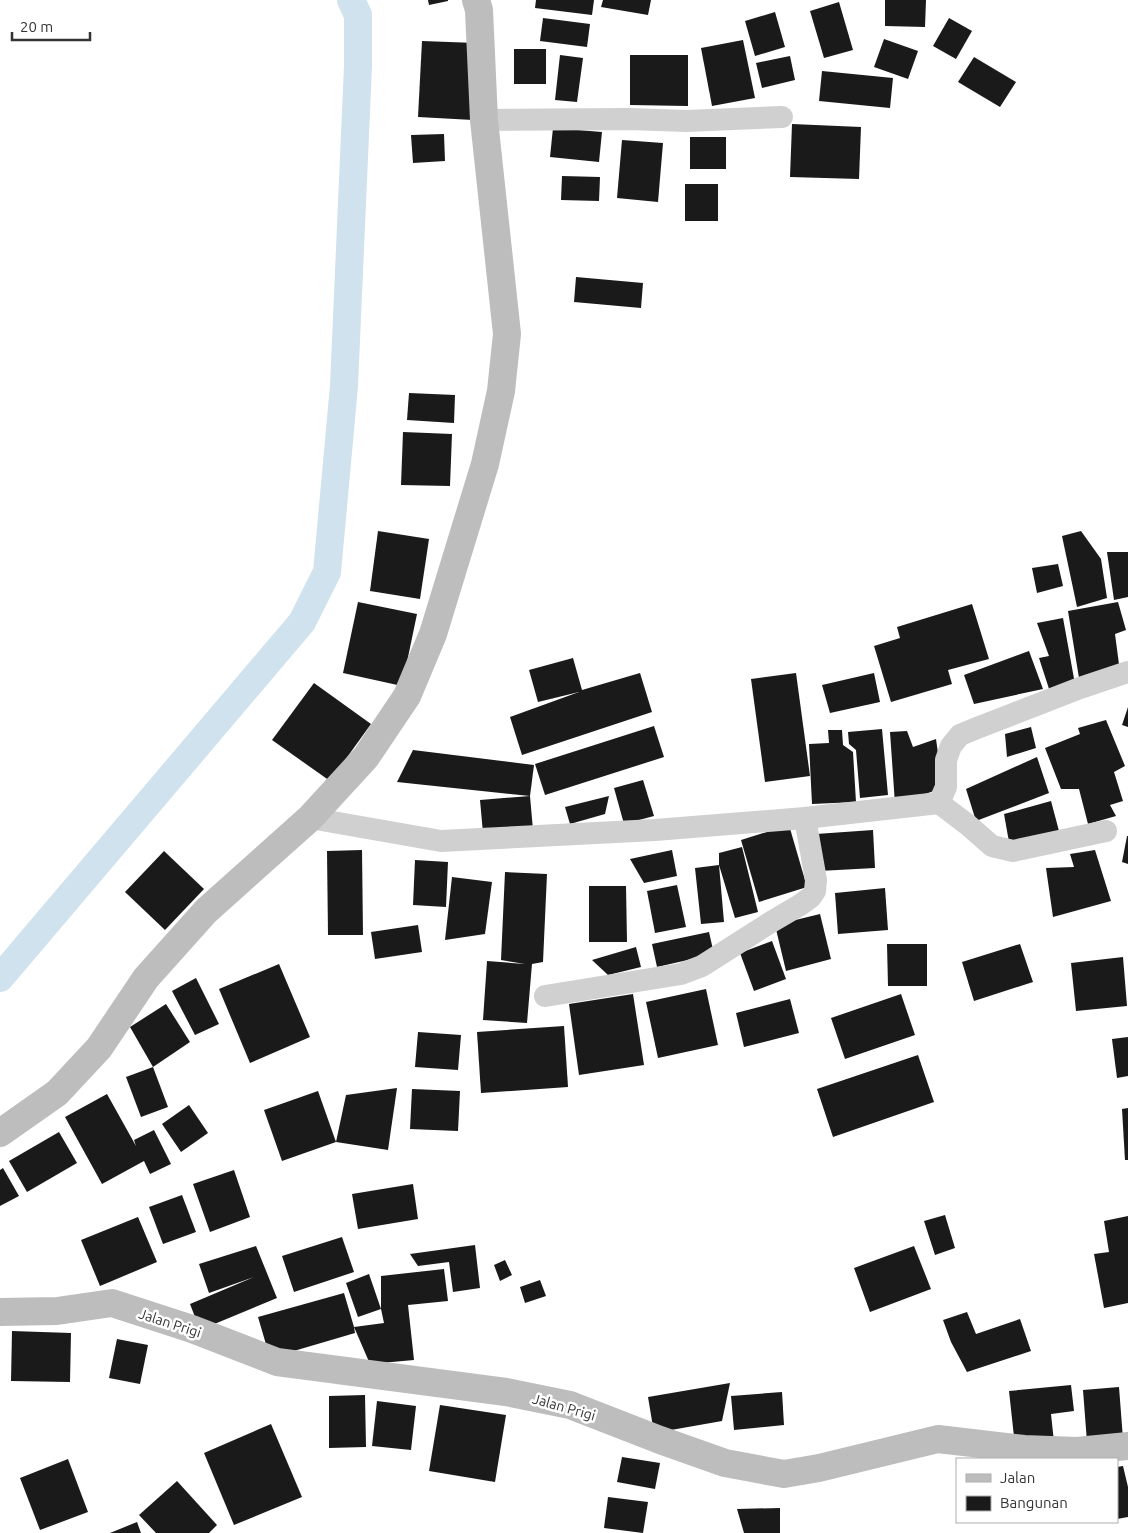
<svg xmlns="http://www.w3.org/2000/svg" width="1128" height="1533" font-family="Ubuntu,sans-serif">
	<style>
		.lines { fill: none; stroke-linecap: round; stroke-linejoin: round }
		.canal { stroke: #cfe2ee; stroke-width: 28 }
		.building { fill: #1a1a1a }
		.street { stroke: #d0d0d0; stroke-width: 22 }
		.secondary { stroke: #bdbdbd; stroke-width: 28 }
		.labels { text-anchor: middle; dominant-baseline: central; stroke-width: 5; stroke-linejoin: round; paint-order: stroke }
		.street-label { font-size: 14px; fill: #333; stroke: #fff }
	</style>
	<rect width="100%" height="100%" fill="#fff"/>
	<g class="lines">
		<polyline class="canal" points="0,978 302,622 327,572 344,386 358,66 358,15 351,0"/>
	</g>
	<g class="building">
		<polygon points="428,0 448,0 448,1 429,5"/>
		<polygon points="536,0 594,0 592,15 535,8"/>
		<polygon points="603,0 651,0 648,15 601,7"/>
		<polygon points="885,0 926,0 925,27 885,26"/>
		<polygon points="839,2 853,50 824,58 810,11"/>
		<polygon points="775,12 785,47 755,56 745,21"/>
		<polygon points="543,18 590,24 587,47 540,41"/>
		<polygon points="949,18 972,31 956,59 933,46"/>
		<polygon points="884,39 918,51 908,79 874,67"/>
		<polygon points="743,40 755,98 712,106 701,48"/>
		<polygon points="422,41 476,43 473,120 418,117"/>
		<rect x="514" y="49" width="32" height="35"/>
		<polygon points="560,55 583,58 577,102 555,100"/>
		<polygon points="630,55 688,55 688,106 630,105"/>
		<polygon points="790,56 795,80 762,88 756,63"/>
		<polygon points="974,57 1016,82 1000,107 958,82"/>
		<polygon points="822,71 893,78 890,108 819,101"/>
		<polygon points="792,124 861,127 859,179 790,177"/>
		<polygon points="553,128 602,132 599,162 550,157"/>
		<polygon points="444,134 445,161 413,163 411,135"/>
		<rect x="690" y="137" width="36" height="32"/>
		<polygon points="622,140 663,143 658,202 617,198"/>
		<polygon points="562,176 600,177 599,201 561,200"/>
		<rect x="685" y="184" width="33" height="37"/>
		<polygon points="576,277 643,283 641,308 574,302"/>
		<polygon points="409,393 455,395 454,423 407,420"/>
		<polygon points="403,432 452,434 450,486 401,485"/>
		<polygon points="378,531 429,539 420,599 370,591"/>
		<polygon points="1081,531 1101,559 1107,598 1077,607 1062,536"/>
		<polygon points="1107,552 1128,552 1128,597 1114,600"/>
		<polygon points="1058,564 1063,586 1037,593 1032,568"/>
		<polygon points="358,602 417,614 402,686 343,673"/>
		<polygon points="1118,602 1126,630 1115,634 1120,672 1080,684 1068,611"/>
		<polygon points="972,604 989,659 948,670 952,684 891,702 874,646 900,638 897,627"/>
		<polygon points="1063,618 1075,684 1051,695 1039,658 1049,656 1037,623"/>
		<polygon points="1029,651 1043,689 974,704 964,675"/>
		<polygon points="573,658 582,690 640,673 652,712 522,755 510,717 579,692 538,702 529,670"/>
		<polygon points="796,673 810,776 765,782 751,679"/>
		<polygon points="874,673 880,702 830,713 822,685"/>
		<polygon points="314,683 371,724 330,781 272,740"/>
		<polygon points="1128,707 1128,727 1122,725"/>
		<polygon points="1106,720 1125,766 1114,772 1123,801 1110,805 1116,816 1088,824 1079,789 1061,789 1045,748 1080,734 1078,728"/>
		<polygon points="654,726 664,757 545,795 535,764"/>
		<polygon points="1031,727 1036,748 1007,757 1005,734"/>
		<polygon points="882,729 888,795 860,798 856,750 849,744 848,732"/>
		<polygon points="828,730 842,730 843,745 853,752 856,802 812,804 809,744 829,743"/>
		<polygon points="907,731 913,747 936,739 940,767 940,789 895,804 890,732"/>
		<polygon points="413,750 534,765 530,796 397,782"/>
		<polygon points="1037,757 1049,793 976,821 966,789"/>
		<polygon points="643,780 654,816 624,824 614,788"/>
		<polygon points="530,796 533,830 483,833 480,800"/>
		<polygon points="609,796 605,814 570,824 565,807"/>
		<polygon points="1051,801 1059,831 1009,842 1004,814"/>
		<polygon points="789,825 807,887 759,902 741,840"/>
		<polygon points="873,830 875,868 819,871 816,834"/>
		<polygon points="1127,836 1128,836 1128,864 1122,862"/>
		<polygon points="742,847 758,912 735,918 719,865 724,922 701,924 695,868 719,865 719,853"/>
		<polygon points="362,850 363,935 328,935 327,851"/>
		<polygon points="672,850 677,876 644,883 630,859"/>
		<polygon points="1095,850 1111,901 1053,917 1046,868 1074,867 1070,854"/>
		<polygon points="164,851 204,889 165,930 125,892"/>
		<polygon points="415,860 448,862 446,907 413,905"/>
		<polygon points="505,872 547,874 543,962 532,964 527,1023 483,1020 487,961 525,964 501,960"/>
		<polygon points="452,877 492,882 485,934 445,940"/>
		<polygon points="677,885 686,927 655,933 647,891"/>
		<polygon points="589,886 626,886 627,942 589,942"/>
		<polygon points="885,888 888,930 838,934 835,893"/>
		<polygon points="820,914 831,959 786,971 775,925"/>
		<polygon points="418,925 422,952 375,959 371,932"/>
		<polygon points="709,932 714,954 657,967 652,944"/>
		<polygon points="772,941 786,979 754,991 740,953"/>
		<polygon points="887,944 927,944 927,986 888,986"/>
		<polygon points="1020,944 1033,982 974,1001 962,962"/>
		<polygon points="636,947 641,967 608,975 592,960"/>
		<polygon points="1123,957 1127,1006 1076,1011 1071,963"/>
		<polygon points="279,964 310,1037 250,1063 219,989"/>
		<polygon points="196,978 219,1024 195,1035 172,991"/>
		<polygon points="706,989 718,1045 658,1058 646,1002"/>
		<polygon points="633,994 644,1065 579,1075 569,1004"/>
		<polygon points="901,994 915,1035 845,1059 831,1018"/>
		<polygon points="790,999 799,1033 744,1047 736,1013"/>
		<polygon points="166,1004 190,1042 153,1067 130,1027"/>
		<polygon points="564,1026 568,1087 481,1093 477,1032"/>
		<polygon points="418,1032 461,1035 458,1070 415,1067"/>
		<polygon points="1128,1037 1128,1076 1117,1078 1112,1039"/>
		<polygon points="918,1055 934,1102 833,1137 817,1089"/>
		<polygon points="153,1067 168,1107 141,1117 126,1077"/>
		<polygon points="397,1088 388,1150 336,1142 346,1095"/>
		<polygon points="412,1089 460,1091 458,1131 410,1129"/>
		<polygon points="318,1091 336,1142 282,1161 264,1110"/>
		<polygon points="107,1094 136,1146 134,1140 154,1130 171,1164 150,1174 144,1161 102,1184 65,1117"/>
		<polygon points="189,1105 208,1133 181,1152 162,1124"/>
		<polygon points="1128,1108 1128,1160 1125,1160 1122,1109"/>
		<polygon points="59,1132 77,1163 27,1192 9,1161"/>
		<polygon points="3,1168 19,1196 0,1206 0,1170"/>
		<polygon points="234,1170 250,1217 210,1232 193,1184"/>
		<polygon points="413,1184 418,1219 358,1229 352,1194"/>
		<polygon points="182,1195 196,1232 163,1244 149,1207"/>
		<polygon points="945,1215 955,1248 935,1255 924,1221"/>
		<polygon points="1128,1216 1128,1303 1104,1308 1094,1254 1109,1252 1104,1221"/>
		<polygon points="138,1217 157,1262 100,1286 81,1240"/>
		<polygon points="342,1237 354,1272 294,1292 282,1256"/>
		<polygon points="475,1245 480,1288 453,1292 449,1262 418,1266 410,1254"/>
		<polygon points="256,1246 277,1298 200,1330 190,1304 254,1277 209,1293 199,1264"/>
		<polygon points="914,1246 931,1289 870,1312 854,1268"/>
		<polygon points="505,1260 512,1275 500,1281 494,1265"/>
		<polygon points="444,1269 448,1301 408,1305 414,1360 370,1364 354,1327 355,1333 270,1358 258,1317 344,1293 354,1327 384,1323 381,1309 358,1317 346,1283 369,1274 381,1309 381,1276"/>
		<polygon points="540,1280 546,1296 525,1303 520,1287"/>
		<polygon points="967,1312 976,1334 1020,1319 1031,1351 967,1372 951,1342 943,1320"/>
		<polygon points="12,1331 71,1333 70,1382 11,1381"/>
		<polygon points="117,1339 148,1345 140,1384 109,1378"/>
		<polygon points="730,1383 722,1421 654,1433 648,1397"/>
		<polygon points="1071,1385 1074,1411 1051,1414 1054,1442 1015,1446 1009,1391"/>
		<polygon points="1119,1387 1123,1439 1087,1442 1083,1390"/>
		<polygon points="782,1392 784,1425 734,1430 731,1396"/>
		<polygon points="365,1395 366,1447 329,1448 329,1396"/>
		<polygon points="377,1401 416,1406 411,1450 372,1446"/>
		<polygon points="440,1405 506,1415 495,1482 429,1471"/>
		<polygon points="271,1424 302,1497 234,1525 204,1453"/>
		<polygon points="622,1457 660,1463 655,1489 617,1482"/>
		<polygon points="68,1459 88,1512 40,1530 20,1478"/>
		<polygon points="1123,1466 1128,1487 1128,1517 1117,1519 1117,1467"/>
		<polygon points="177,1481 217,1525 209,1533 156,1533 139,1515"/>
		<polygon points="608,1497 648,1502 643,1533 604,1528"/>
		<polygon points="780,1508 780,1533 744,1533 737,1509"/>
		<polygon points="137,1522 141,1533 110,1533"/>
	</g>
	<g class="lines">
		<g class="street">
			<polyline points="484,120 629,119 686,121 782,117"/>
			<polyline points="939,803 968,825 992,846 1013,851 1106,831"/>
			<polyline points="310,818 441,841 655,830 805,818 939,803 946,787 946,760 951,746 960,735 977,728 1080,688 1128,672"/>
			<polyline points="545,996 681,974 702,966 771,922 800,905 811,897 815,891 816,880 805,818"/>
		</g>
		<g class="secondary">
			<polyline points="0,1133 57,1093 99,1048 146,978 206,911 310,818 366,757 407,696 433,634 485,464 501,391 507,334 484,120 479,10 476,0"/>
			<polyline points="0,1312 57,1311 112,1303 192,1329 277,1362 506,1392 570,1405 660,1440 725,1463 784,1474 819,1468 938,1439 1024,1449 1077,1451 1128,1446"/>
		</g>
	</g>
	<g class="labels">
		<g class="street-label">
			<text transform="translate(170 1323) rotate(18)">Jalan Prigi</text>
			<text transform="translate(564 1407) rotate(16)">Jalan Prigi</text>
		</g>
	</g>
	<rect x="956" y="1458" width="162" height="65" fill="#ffffff" stroke="#adadad"/>
	<rect x="966" y="1474" width="25" height="8" fill="#bdbdbd" stroke="#adadad"/>
	<text x="1000" y="1483" font-size="15" fill="#333333">Jalan</text>
	<rect x="966" y="1496" width="25" height="15" fill="#1a1a1a" stroke="#adadad"/>
	<text x="1000" y="1508" font-size="15" fill="#333333">Bangunan</text>
	<path d="M12 32v8h78v-8" fill="none" stroke="#333333" stroke-width="2.5"/>
	<text x="20" y="32" font-size="15" fill="#333333" stroke="#ffffff" stroke-width="4" paint-order="stroke">20 m</text>
</svg>
